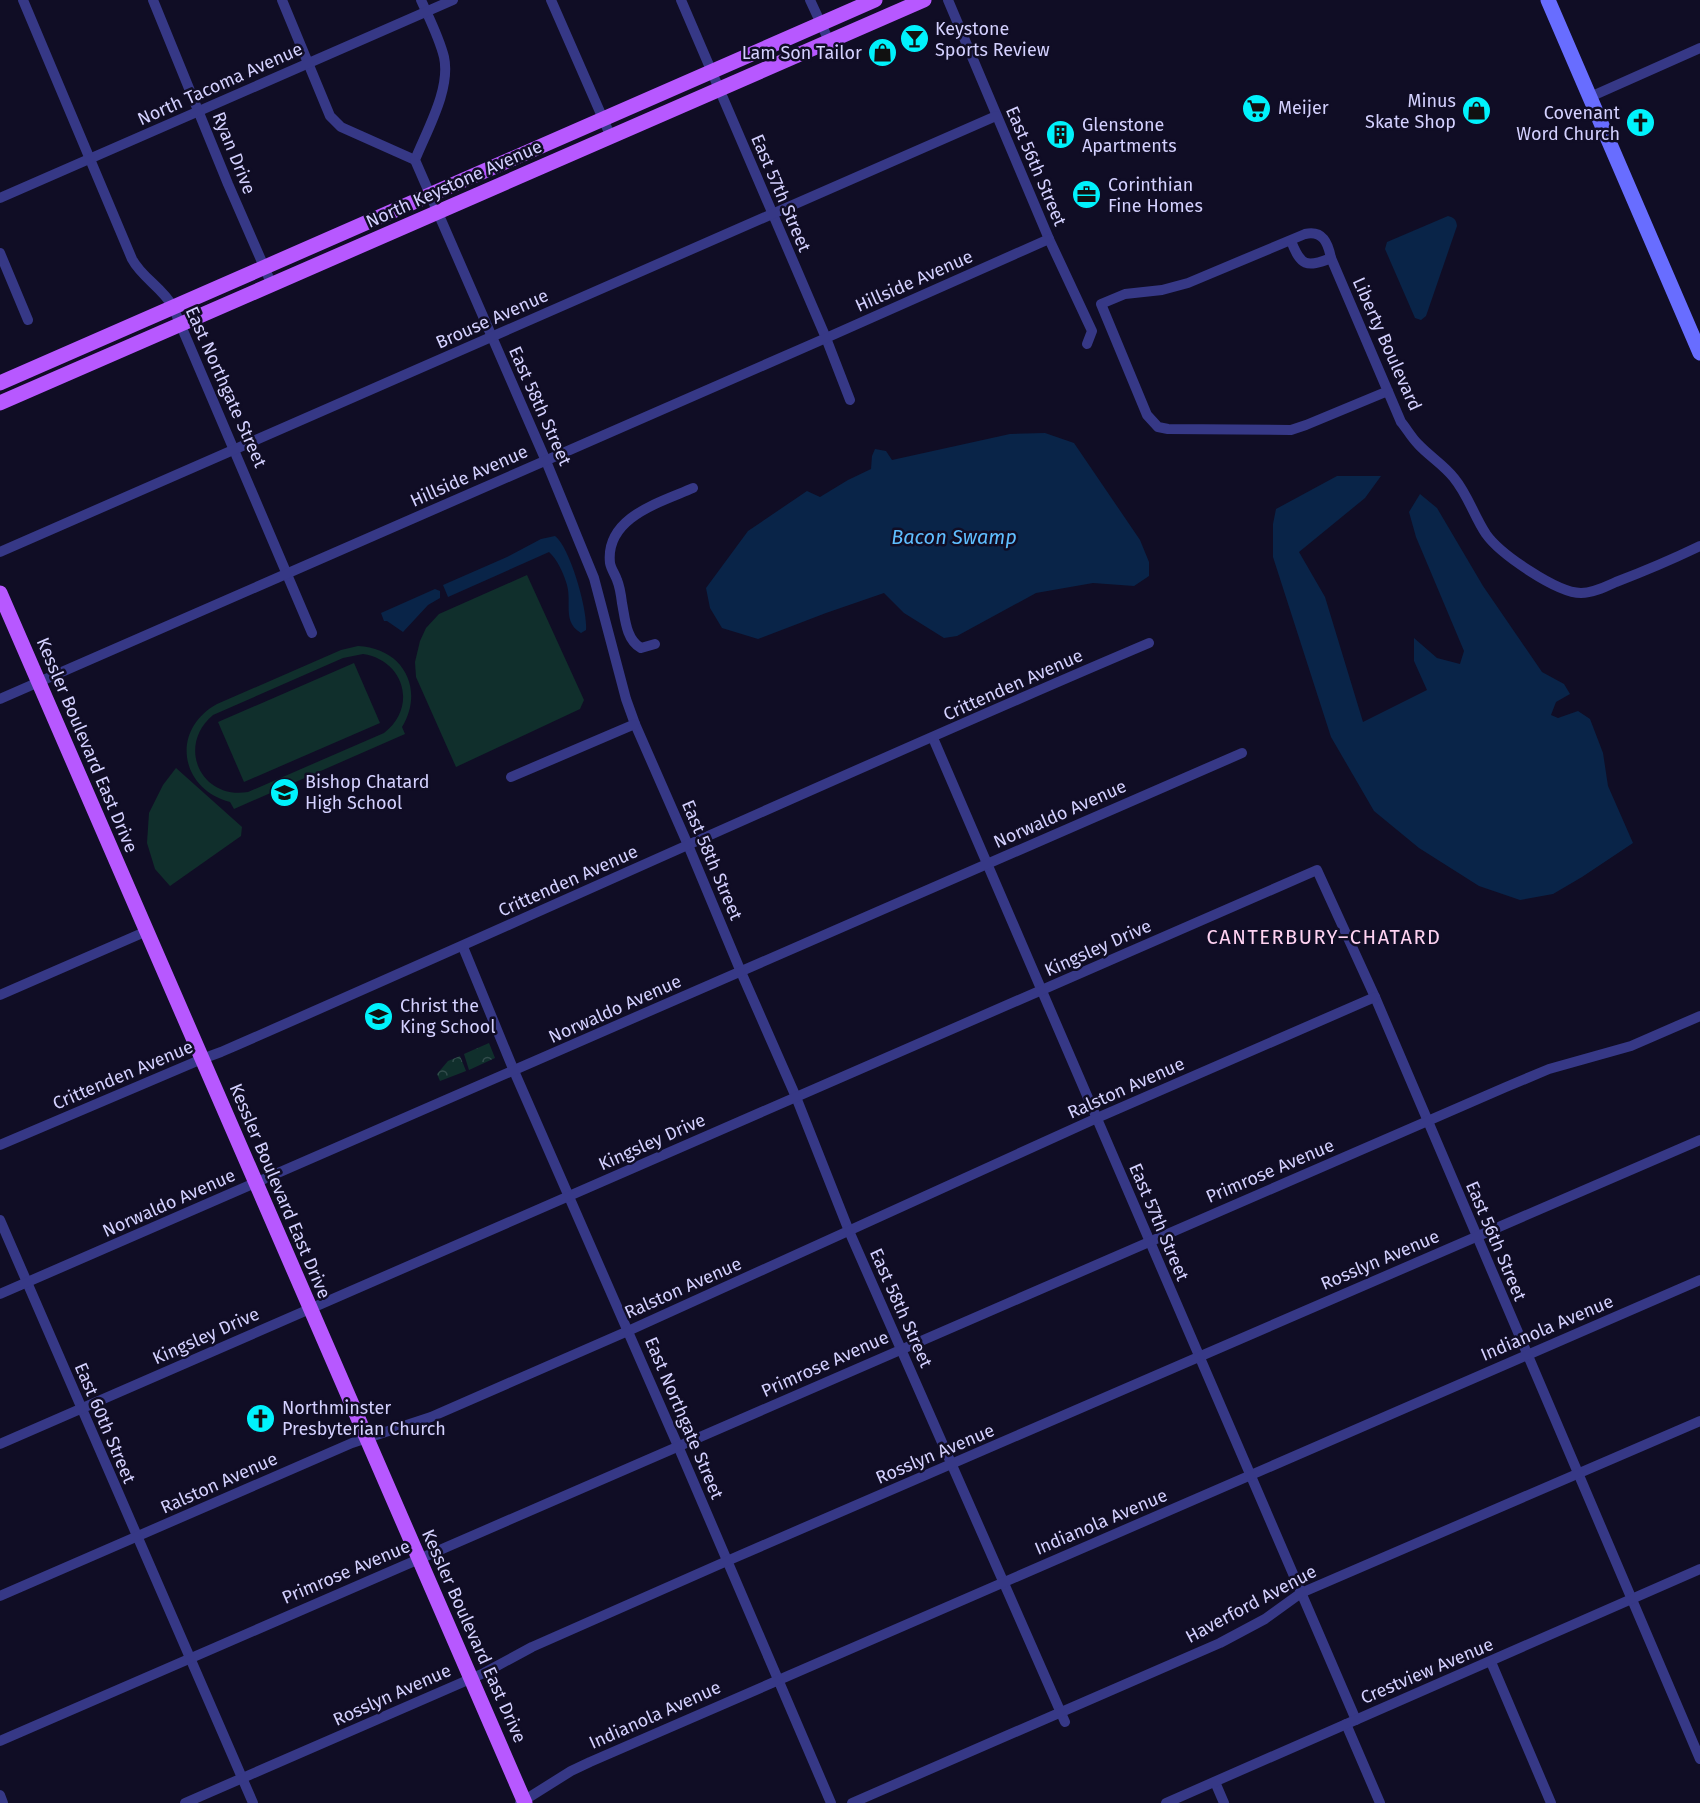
<svg xmlns="http://www.w3.org/2000/svg" width="1700" height="1803" font-family="'Fira Sans',sans-serif">
	<style>
		.park { fill: url(#park-crowns) }
		.pitch { fill: #102f2c; fill-rule: evenodd }
		.water { fill: #092448 }
		.lines { fill: none; stroke-linecap: round; stroke-linejoin: round }
		.street { stroke: #363886; stroke-width: 10 }
		.secondary { stroke: #686dff; stroke-width: 15 }
		.primary { stroke: #b758ff; stroke-width: 15 }
		.labels { text-anchor: middle; dominant-baseline: central; stroke-width: 5; stroke-linejoin: round; paint-order: stroke }
		.poi-label { font-size: 18px; fill: #d4d1ff; stroke: #100d25; text-anchor: start }
		.street-label { font-size: 18px; fill: #d4d1ff; stroke: #100d25 }
		.water-label { font-size: 20px; font-style: italic; fill: #5fbeff; stroke: #100d25 }
		.neighbourhood-label { font-size: 20px; letter-spacing: 1.5px; fill: #ffd3f2; stroke: #100d25 }
	</style>
	<defs>
		<pattern id="park-crowns" width="20" height="18" patternUnits="userSpaceOnUse" patternTransform="scale(1.5)"><rect width="20" height="18" fill="#102f2c"/><path d="M2 6a3 3 0 1 1 6 0M12 15a3 3 0 1 1 6 0" fill="none" stroke="#324c4c"/></pattern>
	</defs>
	<rect width="100%" height="100%" fill="#100d25"/>
	<g class="park">
		<polygon points="489,1043 495,1058 469,1070 464,1054"/>
		<polygon points="460,1056 466,1071 440,1081 437,1074 448,1061"/>
	</g>
	<g class="pitch">
		<polygon points="527,575 584,700 580,709 456,767 416,677 415,662 420,641 426,628 439,614"/>
		<path d="M358 646C403 648 425 689 402 727L405 734 234 809 230 802C180 789 170 730 217 704L341 650ZM363 654C404 660 418 707 384 733L248 792C201 800 176 746 213 715L343 658Z"/>
		<polygon points="354,663 380,723 244,782 218,722"/>
		<polygon points="176,768 242,827 241,836 170,886 155,869 147,843 149,813 163,785"/>
	</g>
	<g class="water">
		<path d="M1448 216C1455 218 1456 220 1457 226L1426 316 1421 320 1415 318 1385 249 1387 242Z"/>
		<polygon points="1045,433 1074,443 1140,540 1149,562 1149,576 1134,586 1093,583 1036,593 957,636 944,638 904,613 884,593 826,613 758,639 722,628 710,608 706,588 748,531 807,491 820,497 848,480 871,469 872,456 875,449 886,451 892,460 1010,434"/>
		<polygon points="1337,476 1381,476 1365,498 1299,552 1325,597 1363,722 1427,690 1414,661 1414,638 1437,658 1460,664 1464,651 1416,537 1409,512 1420,494 1437,508 1483,586 1542,672 1564,684 1570,694 1556,702 1551,715 1558,718 1578,711 1590,719 1603,753 1608,786 1633,843 1582,877 1553,894 1520,900 1479,886 1419,848 1374,811 1331,737 1273,557 1273,524 1276,509"/>
		<path d="M555 536C570 547 588 611 586 630L581 633C562 622 572 603 567 585 564 574 557 559 549 552L448 597 443 585 507 557 541 539Z"/>
		<polygon points="435,589 440,591 440,598 428,605 403,632 387,621 384,621 381,613"/>
	</g>
	<g class="lines">
		<g class="street">
			<path d="M23 0 132 259C142 278 163 288 173 307L312 633"/>
			<polyline points="153,0 228,184 272,285"/>
			<polyline points="282,0 330,116 341,127 415,160"/>
			<path d="M421 0C429 18 439 37 444 57 451 89 427 130 415 160L546 461 594 578 626 699 635 724 688 845 741 972 796 1097 849 1231 1065 1722"/>
			<polyline points="551,0 611,137"/>
			<polyline points="681,0 826,338 850,400"/>
			<polyline points="810,0 829,41"/>
			<polyline points="948,0 1049,239 1092,331 1087,344"/>
			<polyline points="1590,97 1700,48"/>
			<polyline points="0,198 453,0"/>
			<path d="M1291 241C1301 266 1306 268 1331 258"/>
			<polyline points="0,253 28,320"/>
			<path d="M1388 391 1306 425 1291 430 1168 429 1158 427 1147 415 1101 304 1125 294 1162 290 1188 283 1305 234C1323 230 1328 243 1331 258L1401 422C1407 429 1411 437 1418 444 1429 456 1444 465 1454 478 1468 495 1474 516 1486 534 1500 554 1557 593 1581 593 1593 593 1605 587 1616 582 1645 571 1673 559 1700 546"/>
			<polyline points="0,552 996,116"/>
			<path d="M655 644 641 648C626 640 625 618 622 603 621 595 620 587 617 580 615 574 611 569 610 563 605 517 661 502 693 488"/>
			<polyline points="0,699 826,338 1049,239"/>
			<polyline points="933,738 1356,1720"/>
			<polyline points="511,777 635,724"/>
			<polyline points="463,947 514,1071 678,1446 831,1803"/>
			<polyline points="0,995 147,931"/>
			<path d="M0 1145 202 1059 221 1052C531 917 838 775 1149 643"/>
			<polyline points="0,1220 253,1803"/>
			<polyline points="0,1294 1242,753"/>
			<polyline points="0,1444 1317,870 1375,997 1700,1759"/>
			<polyline points="0,1596 352,1443 431,1417 628,1331 1097,1118 1375,997"/>
			<polyline points="1491,1662 1551,1803"/>
			<polyline points="1346,1724 1380,1803"/>
			<polyline points="0,1741 1506,1087 1549,1069 1631,1046 1700,1016"/>
			<polyline points="1215,1782 1224,1803"/>
			<polyline points="0,1795 3,1803"/>
			<polyline points="185,1803 484,1673 532,1647 727,1561 1700,1140"/>
			<polyline points="520,1803 571,1771 590,1762 1700,1280"/>
			<polyline points="852,1803 1220,1643 1265,1619 1301,1593 1700,1421"/>
			<polyline points="1166,1803 1700,1569"/>
		</g>
		<polyline class="secondary" points="1548,0 1700,353"/>
		<g class="primary">
			<polyline points="0,383 875,0"/>
			<polyline points="0,403 924,0"/>
			<polyline points="0,593 525,1803"/>
		</g>
	</g>
	<defs>
		<symbol id="bar-disc" viewBox="-11 -11 22 22"><circle r="9.5" fill="#00f2fc" stroke="#100d25"/><path d="M-6-5H6L.8 .8V4.5H3.5V6h-7V4.5H-.8V.8Z" fill="#111"/></symbol>
		<symbol id="shop-disc" viewBox="-11 -11 22 22"><circle r="9.5" fill="#00f2fc" stroke="#100d25"/><path d="M-5-2.5h2.3a2.7 3.5 0 0 1 5.4 0H5L5.5 6h-11ZM-1.5-2.5h3a1.5 2.3 0 0 0-3 0Z" fill="#111"/></symbol>
		<symbol id="supermarket-disc" viewBox="-11 -11 22 22"><circle r="9.5" fill="#00f2fc" stroke="#100d25"/><path d="M-6-5.5h2.5l.6 2H6L4.5 2H-2.5L-4.4-4H-6ZM-1.5 3.2a1.3 1.3 0 1 0 .1 0ZM3 3.2a1.3 1.3 0 1 0 .1 0Z" fill="#111"/></symbol>
		<symbol id="church-disc" viewBox="-11 -11 22 22"><circle r="9.5" fill="#00f2fc" stroke="#100d25"/><path d="M-1.2-6h2.4v3.5h3.3v2.4h-3.3V6h-2.4V-.1h-3.3v-2.4h3.3Z" fill="#111"/></symbol>
		<symbol id="building-disc" viewBox="-11 -11 22 22"><circle r="9.5" fill="#00f2fc" stroke="#100d25"/><path d="M-4-6H4V6H1V3H-1V6H-4ZM-2.5-4.3h1.7v1.8h-1.7ZM.8-4.3h1.7v1.8H.8ZM-2.5-1h1.7V.8h-1.7ZM.8-1h1.7V.8H.8Z" fill="#111"/></symbol>
		<symbol id="office-disc" viewBox="-11 -11 22 22"><circle r="9.5" fill="#00f2fc" stroke="#100d25"/><path d="M-6-3h4V-5.5h4V-3h4V5H-6ZM-1-4.5V-3h2v-1.5ZM-6 0V1H6V0Z" fill="#111"/></symbol>
		<symbol id="school-disc" viewBox="-11 -11 22 22"><circle r="9.5" fill="#00f2fc" stroke="#100d25"/><path d="M0-5L7-2L0 1L-7-2ZM-4 1L0 2.5L4 1V4Q0 6-4 4Z" fill="#111"/></symbol>
	</defs>
	<g fill-rule="evenodd">
		<use href="#bar-disc" x="898" y="22" width="33" height="33"/>
		<use href="#shop-disc" x="866" y="36" width="33" height="33"/>
		<use href="#supermarket-disc" x="1240" y="92" width="33" height="33"/>
		<use href="#shop-disc" x="1460" y="94" width="33" height="33"/>
		<use href="#church-disc" x="1624" y="106" width="33" height="33"/>
		<use href="#building-disc" x="1044" y="118" width="33" height="33"/>
		<use href="#office-disc" x="1070" y="178" width="33" height="33"/>
		<use href="#school-disc" x="268" y="776" width="33" height="33"/>
		<use href="#school-disc" x="362" y="1000" width="33" height="33"/>
		<use href="#church-disc" x="244" y="1402" width="33" height="33"/>
	</g>
	<g class="labels">
		<g class="poi-label">
			<text x="935" y="29">Keystone<tspan x="935" dy="21">Sports Review</tspan></text>
			<text x="862" y="53" text-anchor="end">Lam Son Tailor</text>
			<text x="1456" y="101" text-anchor="end">Minus<tspan x="1456" dy="21">Skate Shop</tspan></text>
			<text x="1278" y="108">Meijer</text>
			<text x="1620" y="113" text-anchor="end">Covenant<tspan x="1620" dy="21">Word Church</tspan></text>
			<text x="1082" y="125">Glenstone<tspan x="1082" dy="21">Apartments</tspan></text>
			<text x="1108" y="185">Corinthian<tspan x="1108" dy="21">Fine Homes</tspan></text>
			<text x="305" y="782">Bishop Chatard<tspan x="305" dy="21">High School</tspan></text>
			<text x="400" y="1006">Christ the<tspan x="400" dy="21">King School</tspan></text>
			<text x="282" y="1408">Northminster<tspan x="282" dy="21">Presbyterian Church</tspan></text>
		</g>
		<g class="street-label">
			<text transform="translate(220 84) rotate(-24)">North Tacoma Avenue</text>
			<text transform="translate(234 153) rotate(68)">Ryan Drive</text>
			<text transform="translate(1036 166) rotate(67)">East 56th Street</text>
			<text transform="translate(454 184) rotate(-24)">North Keystone Avenue</text>
			<text transform="translate(781 193) rotate(67)">East 57th Street</text>
			<text transform="translate(914 281) rotate(-24)">Hillside Avenue</text>
			<text transform="translate(492 319) rotate(-24)">Brouse Avenue</text>
			<text transform="translate(1387 344) rotate(66)">Liberty Boulevard</text>
			<text transform="translate(226 387) rotate(66)">East Northgate Street</text>
			<text transform="translate(540 406) rotate(66)">East 58th Street</text>
			<text transform="translate(469 476) rotate(-24)">Hillside Avenue</text>
			<text transform="translate(1013 685) rotate(-24)">Crittenden Avenue</text>
			<text transform="translate(87 745) rotate(67)">Kessler Boulevard East Drive</text>
			<text transform="translate(1060 814) rotate(-24)">Norwaldo Avenue</text>
			<text transform="translate(712 860) rotate(67)">East 58th Street</text>
			<text transform="translate(568 881) rotate(-24)">Crittenden Avenue</text>
			<text transform="translate(1098 948) rotate(-24)">Kingsley Drive</text>
			<text transform="translate(615 1009) rotate(-24)">Norwaldo Avenue</text>
			<text transform="translate(123 1075) rotate(-23)">Crittenden Avenue</text>
			<text transform="translate(1126 1088) rotate(-24)">Ralston Avenue</text>
			<text transform="translate(652 1142) rotate(-24)">Kingsley Drive</text>
			<text transform="translate(1270 1171) rotate(-23)">Primrose Avenue</text>
			<text transform="translate(280 1191) rotate(67)">Kessler Boulevard East Drive</text>
			<text transform="translate(169 1203) rotate(-24)">Norwaldo Avenue</text>
			<text transform="translate(1159 1222) rotate(67)">East 57th Street</text>
			<text transform="translate(1496 1241) rotate(67)">East 56th Street</text>
			<text transform="translate(1380 1260) rotate(-23)">Rosslyn Avenue</text>
			<text transform="translate(683 1288) rotate(-24)">Ralston Avenue</text>
			<text transform="translate(901 1308) rotate(66)">East 58th Street</text>
			<text transform="translate(1547 1328) rotate(-23)">Indianola Avenue</text>
			<text transform="translate(206 1336) rotate(-24)">Kingsley Drive</text>
			<text transform="translate(825 1364) rotate(-24)">Primrose Avenue</text>
			<text transform="translate(684 1418) rotate(67)">East Northgate Street</text>
			<text transform="translate(105 1423) rotate(67)">East 60th Street</text>
			<text transform="translate(935 1454) rotate(-23)">Rosslyn Avenue</text>
			<text transform="translate(219 1483) rotate(-24)">Ralston Avenue</text>
			<text transform="translate(1101 1522) rotate(-23)">Indianola Avenue</text>
			<text transform="translate(346 1572) rotate(-23)">Primrose Avenue</text>
			<text transform="translate(1251 1604) rotate(-28)">Haverford Avenue</text>
			<text transform="translate(474 1636) rotate(66)">Kessler Boulevard East Drive</text>
			<text transform="translate(1427 1671) rotate(-23)">Crestview Avenue</text>
			<text transform="translate(392 1695) rotate(-24)">Rosslyn Avenue</text>
			<text transform="translate(655 1715) rotate(-24)">Indianola Avenue</text>
		</g>
		<g class="water-label">
			<text x="954" y="537">Bacon Swamp</text>
		</g>
		<g class="neighbourhood-label">
			<text x="1324" y="937">CANTERBURY–CHATARD</text>
		</g>
	</g>
</svg>
